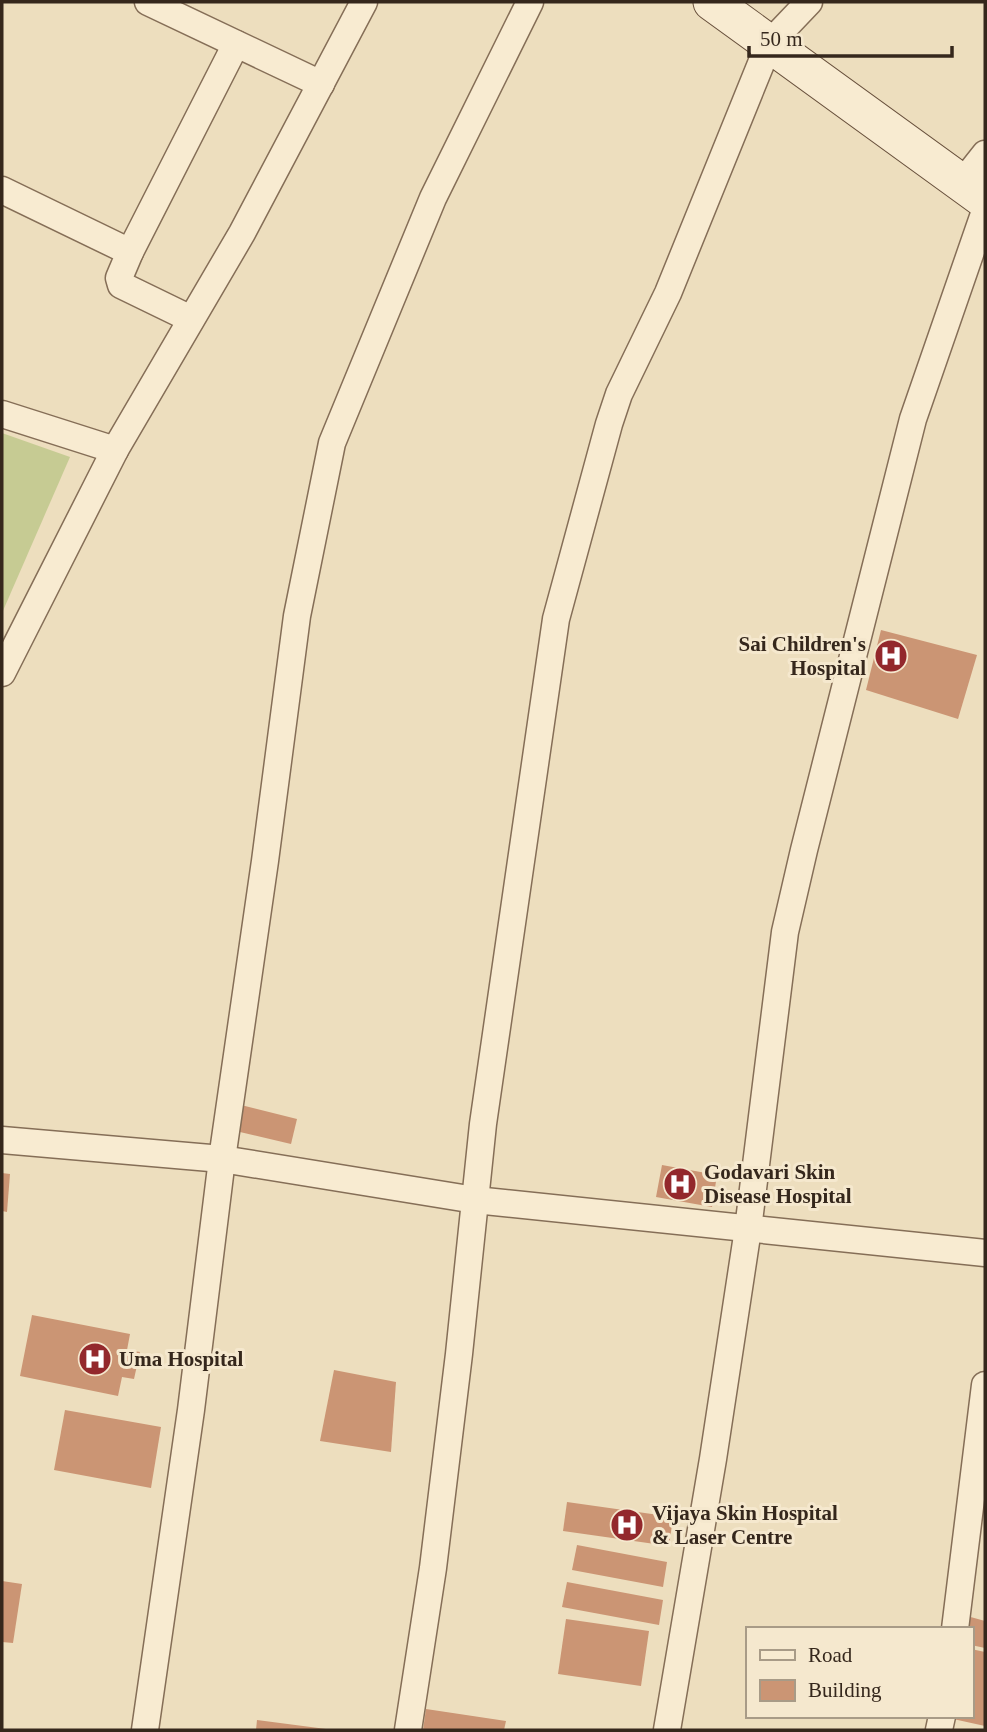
<svg xmlns="http://www.w3.org/2000/svg" width="987" height="1732" font-family="'Times New Roman',serif">
	<style>
		.green { fill: #c6cb93 }
		.building { fill: #cb9574 }
		.lines { fill: none; stroke-linecap: round; stroke-linejoin: round }
		.street-casing { stroke: #856e57; stroke-width: 29 }
		.secondary-casing { stroke: #674f3b; stroke-width: 39 }
		.street { stroke: #f8ebd1; stroke-width: 26 }
		.secondary { stroke: #f8ebd1; stroke-width: 37 }
		.labels { text-anchor: middle; dominant-baseline: central; stroke-width: 6; stroke-linejoin: round; paint-order: stroke }
		.poi-label { font-size: 21px; font-weight: bold; fill: #35271c; stroke: #f5e8ce; text-anchor: start }
	</style>
	<rect width="100%" height="100%" fill="#eddebe"/>
	<polygon class="green" points="2,433 70,457 2,613"/>
	<g class="building">
		<polygon points="881,630 977,655 958,719 866,690"/>
		<polygon points="233,1103 297,1119 291,1144 227,1129"/>
		<polygon points="662,1165 717,1175 712,1207 656,1197"/>
		<polygon points="2,1173 10,1174 7,1212 2,1211"/>
		<polygon points="32,1315 130,1334 127,1350 140,1352 134,1379 122,1377 118,1396 20,1376"/>
		<polygon points="334,1370 396,1382 391,1452 320,1441"/>
		<polygon points="65,1410 161,1427 151,1488 54,1470"/>
		<polygon points="567,1502 673,1517 669,1546 563,1531"/>
		<polygon points="577,1545 667,1562 663,1587 572,1570"/>
		<polygon points="2,1581 22,1584 13,1643 2,1642"/>
		<polygon points="567,1582 663,1600 659,1625 562,1607"/>
		<polygon points="967,1616 985,1621 985,1648 971,1645 971,1629 964,1629"/>
		<polygon points="566,1619 649,1631 641,1686 558,1674"/>
		<polygon points="971,1649 985,1652 985,1726 944,1717 971,1716"/>
		<polygon points="426,1709 506,1721 504,1730 423,1730"/>
		<polygon points="257,1720 326,1729 326,1730 256,1730"/>
	</g>
	<g class="lines">
		<defs>
			<g id="street">
				<polyline points="148,2 321,84"/>
				<polyline points="962,183 985,154"/>
				<polyline points="2,190 130,252 119,278 121,285 191,319"/>
				<polyline points="130,252 236,44"/>
				<polyline points="2,414 115,450"/>
				<polyline points="2,673 115,450 242,233 364,2"/>
				<polyline points="2,1140 222,1159 475,1200 985,1253"/>
				<polyline points="955,1629 985,1385"/>
				<polyline points="145,1730 191,1410 222,1159 265,861 297,616 332,443 433,198 530,2"/>
				<polyline points="408,1730 433,1568 459,1354 483,1124 556,619 609,424 619,394 668,293 769,44 809,2"/>
				<polyline points="667,1730 713,1459 748,1229 785,932 804,850 913,419 985,211"/>
				<polyline points="939,1730 942,1716"/>
			</g>
			<polyline id="secondary" points="712,2 985,200"/>
		</defs>
		<use href="#street" class="street-casing"/>
		<use href="#secondary" class="secondary-casing"/>
		<use href="#street" class="street"/>
		<use href="#secondary" class="secondary"/>
	</g>
	<defs>
		<symbol id="hospital-disc" viewBox="-11 -11 22 22"><circle r="9.5" fill="#93282c" stroke="#f5e8ce"/><path d="M-5-5h3v3.5h4V-5h3V5h-3V1.5h-4V5h-3Z" fill="#fff"/></symbol>
	</defs>
	<g fill-rule="evenodd">
		<use href="#hospital-disc" x="872" y="637" width="38" height="38"/>
		<use href="#hospital-disc" x="661" y="1165" width="38" height="38"/>
		<use href="#hospital-disc" x="76" y="1340" width="38" height="38"/>
		<use href="#hospital-disc" x="608" y="1506" width="38" height="38"/>
	</g>
	<g class="labels">
		<g class="poi-label">
			<text x="866" y="644" text-anchor="end">Sai Children's<tspan x="866" dy="24">Hospital</tspan></text>
			<text x="704" y="1172">Godavari Skin<tspan x="704" dy="24">Disease Hospital</tspan></text>
			<text x="119" y="1359">Uma Hospital</text>
			<text x="652" y="1513">Vijaya Skin Hospital<tspan x="652" dy="24">&amp; Laser Centre</tspan></text>
		</g>
	</g>
	<rect width="987" height="1732" fill="none" stroke="#35271c" stroke-width="7"/>
	<rect x="746" y="1627" width="228" height="91" fill="#f5e8ce" stroke="#a89b87" stroke-width="2"/>
	<rect x="760" y="1650" width="35" height="10" fill="#f8ebd1" stroke="#a89b87" stroke-width="2"/>
	<text x="808" y="1662" font-size="21" fill="#35271c">Road</text>
	<rect x="760" y="1680" width="35" height="21" fill="#cb9574" stroke="#a89b87" stroke-width="2"/>
	<text x="808" y="1697" font-size="21" fill="#35271c">Building</text>
	<path d="M749 46v10h203v-10" fill="none" stroke="#35271c" stroke-width="3.5"/>
	<text x="760" y="46" font-size="21" fill="#35271c" stroke="#f5e8ce" stroke-width="5" paint-order="stroke">50 m</text>
</svg>
